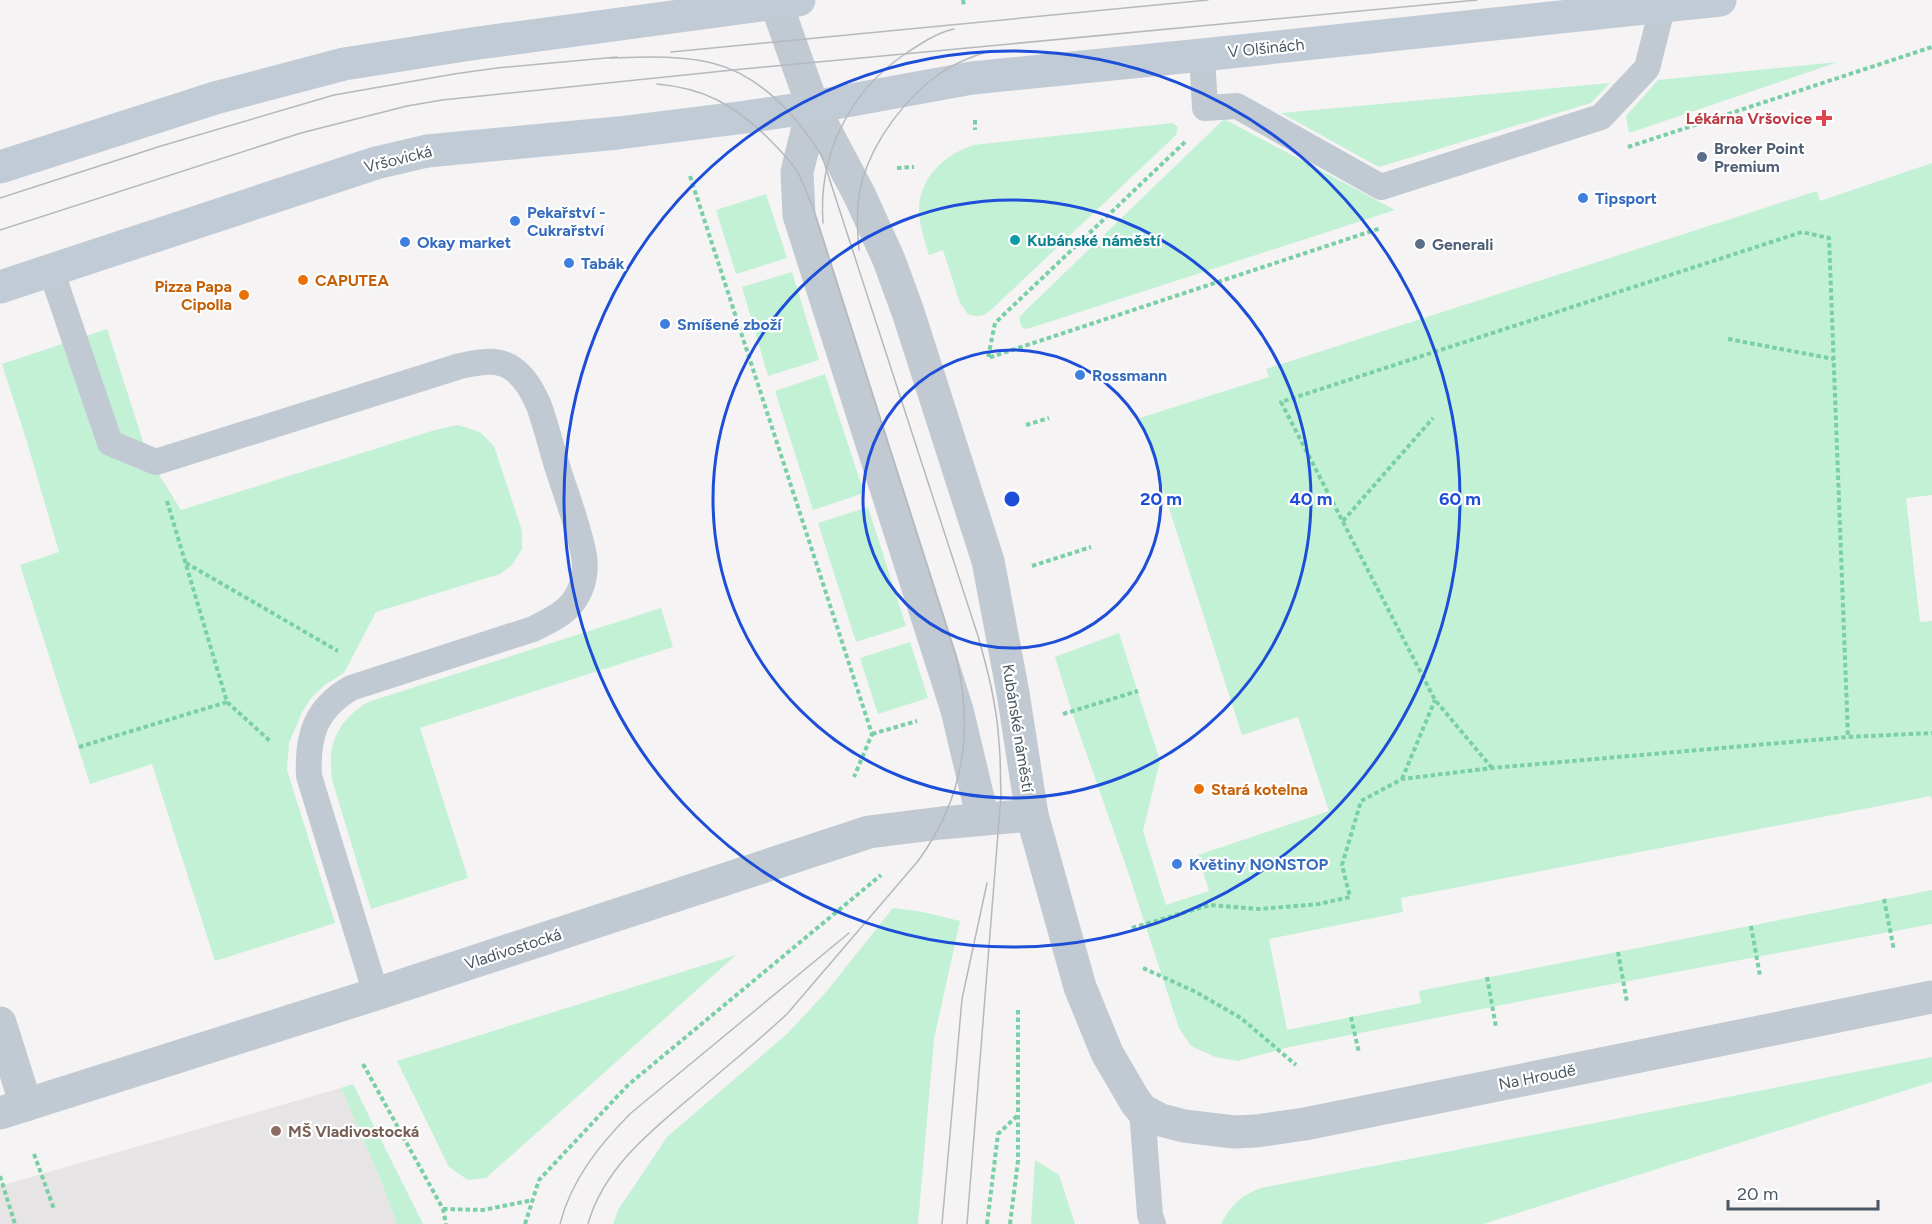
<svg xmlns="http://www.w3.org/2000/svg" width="1932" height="1224" font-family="Figtree,sans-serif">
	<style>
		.education { fill: #e6e4e5 }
		.green { fill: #c3f1d5 }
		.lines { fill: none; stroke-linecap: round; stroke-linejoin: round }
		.path { stroke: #7ad0a6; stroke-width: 4; stroke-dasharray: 4.5 3; stroke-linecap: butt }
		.lane { stroke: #c1cad2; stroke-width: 26 }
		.street { stroke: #c1cad2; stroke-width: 33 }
		.secondary { stroke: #c1cbd6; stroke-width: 33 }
		.tram { stroke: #b5b8bd; stroke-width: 1.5 }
		.ring { fill: none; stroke: #1d4ed8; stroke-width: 3 }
		.health-dot { fill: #e0444e; stroke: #fff; stroke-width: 2 }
		.service-dot { fill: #5c6f8a; stroke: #fff; stroke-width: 2 }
		.shop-dot { fill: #3f7fe0; stroke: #fff; stroke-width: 2 }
		.culture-dot { fill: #0f9aa8; stroke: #fff; stroke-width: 2 }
		.food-dot { fill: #e8710a; stroke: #fff; stroke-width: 2 }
		.education-dot { fill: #8d6e63; stroke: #fff; stroke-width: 2 }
		.labels { text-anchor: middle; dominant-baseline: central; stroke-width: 4.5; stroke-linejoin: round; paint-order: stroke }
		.street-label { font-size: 16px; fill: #4a5661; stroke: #fff }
		.health-label { font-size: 16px; font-weight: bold; fill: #be3a42; stroke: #fff; text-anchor: end }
		.service-label { font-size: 16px; font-weight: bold; fill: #4e5e75; stroke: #fff; text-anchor: start }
		.shop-label { font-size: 16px; font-weight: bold; fill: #366cbe; stroke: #fff; text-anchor: start }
		.culture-label { font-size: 16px; font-weight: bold; fill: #0d838f; stroke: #fff; text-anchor: start }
		.food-label { font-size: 16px; font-weight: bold; fill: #c56008; stroke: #fff; text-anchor: start }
		.education-label { font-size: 16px; font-weight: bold; fill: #785e54; stroke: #fff; text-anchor: start }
		.centre { fill: #1d4ed8; stroke: #fff; stroke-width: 3 }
		.ring-label { font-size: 18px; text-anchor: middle; font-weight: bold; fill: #1d4ed8; stroke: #fff; stroke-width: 4.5; stroke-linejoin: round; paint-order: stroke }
	</style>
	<rect width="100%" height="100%" fill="#f5f3f3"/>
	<polygon class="education" points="341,1088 382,1183 397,1224 0,1224 0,1186"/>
	<g class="green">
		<polygon points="1838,62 1629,133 1626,116 1658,80"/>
		<polygon points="1610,83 1591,103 1379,167 1281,113"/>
		<polygon points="1224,119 1395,210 1027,329 1022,328 1019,319 1021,315"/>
		<path d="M1172 123 1178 127 1176 135 991 310C984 316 977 318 968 314L960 303 943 250 929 255C925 241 919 225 919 209 920 177 945 154 974 145Z"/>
		<polygon points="1932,163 1932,495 1906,498 1920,622 1932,621 1932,801 1931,796 1401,898 1403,912 1269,939 1287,1030 1421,1003 1419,991 1932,890 1932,924 1527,1000 1289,1047 1238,1061 1215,1057 1191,1046 1179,1028 1127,869 1075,721 1055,657 1119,633 1160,761 1143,831 1166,905 1209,891 1198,855 1329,811 1298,717 1242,735 1140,418 1269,377 1266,369 1817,191 1820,201"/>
		<polygon points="766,194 787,258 736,274 716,210"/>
		<polygon points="792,272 819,360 768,376 742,287"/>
		<polygon points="107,329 148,457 181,510 435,430 458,425 480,432 494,446 522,531 522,549 512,565 500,574 376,612 344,673 326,684 312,697 302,712 289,743 287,770 335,923 215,961 152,764 90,784 20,565 59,552 27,442 2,364"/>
		<polygon points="825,374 864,493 813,510 775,391"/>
		<polygon points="868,507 906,626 856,642 818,523"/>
		<path d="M661 608 673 647 420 728 468 878 371 909 333 783C326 746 336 722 368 702Z"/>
		<polygon points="910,642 928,698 878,714 860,658"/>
		<polygon points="893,908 918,911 960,921 934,1039 918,1224 613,1224 618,1210 667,1137 788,1033 826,992"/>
		<polygon points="736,955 486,1178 468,1180 449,1167 397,1061"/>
		<path d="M1932 1057V1082L1483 1224H1221C1230 1206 1243 1194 1261 1188Z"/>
		<polygon points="353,1084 423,1224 397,1224 382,1183 341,1088"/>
		<polygon points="1035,1160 1059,1175 1075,1224 1031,1224"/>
	</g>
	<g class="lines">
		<g class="path">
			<polyline points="963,0 964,6"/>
			<polyline points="975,120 975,130"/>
			<polyline points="1185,142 995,323 988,358 1381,228"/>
			<polyline points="1628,147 1932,47"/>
			<polyline points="897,168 914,167"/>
			<polyline points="690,176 872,734 854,777"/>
			<polyline points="1728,339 1834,359"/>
			<polyline points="1026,425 1049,418"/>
			<polyline points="167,501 227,702 270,741"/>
			<polyline points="1343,521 1433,418"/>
			<polyline points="186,563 338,651"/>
			<polyline points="1032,566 1091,547"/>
			<polyline points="1063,714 1138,691"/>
			<polyline points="872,734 917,721"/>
			<polyline points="79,747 227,702"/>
			<polyline points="1492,768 1435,700 1281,402 1802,232 1829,238 1848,737"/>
			<polyline points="1402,779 1435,700"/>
			<polyline points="1884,899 1894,950"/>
			<polyline points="1751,926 1760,976"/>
			<polyline points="1132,928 1210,905 1259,909 1319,904 1350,897 1342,865 1361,801 1402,779 1492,768 1848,737 1932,733"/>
			<polyline points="1618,952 1627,1002"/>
			<polyline points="1143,968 1196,992 1241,1018 1296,1065"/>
			<polyline points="1487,977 1496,1027"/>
			<polyline points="1351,1017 1359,1053"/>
			<polyline points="363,1064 443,1209 446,1224"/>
			<polyline points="34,1154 54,1209"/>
			<polyline points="0,1176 15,1224"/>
			<polyline points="443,1209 483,1210 533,1200"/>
			<polyline points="525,1224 539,1180 628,1085 881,875"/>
			<polyline points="987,1224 998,1134 1018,1115"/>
			<polyline points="1010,1224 1018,1161 1018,1007"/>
		</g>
		<g class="lane">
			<polyline points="1202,55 1205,108 1237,106 1381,187 1601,117 1647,68 1663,5"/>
			<path d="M51 270 110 443 156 462 460 366C477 363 497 357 513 369 525 377 534 394 539 406 547 428 552 451 559 472 568 500 579 528 584 556 586 568 584 582 579 592 570 612 551 620 533 629L351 688C315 709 307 736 309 776L376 994"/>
			<polyline points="1142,1110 1150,1215 1153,1224"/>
		</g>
		<g class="street">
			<polyline points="775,0 813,107 860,196 889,260 908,312 988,561 1013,693 1032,815 1080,987 1107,1053 1135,1101 1142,1110 1161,1120 1184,1126 1234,1132 1256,1131 1305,1124 1932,997"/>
			<polyline points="813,107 797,172 799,215 957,710 983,819"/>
			<polyline points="0,1023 26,1105"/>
			<polyline points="0,1113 376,994 869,832 941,823 1032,815"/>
		</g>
		<g class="secondary">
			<polyline points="0,167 215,98 344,64 471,44 799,0"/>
			<polyline points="0,287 376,163 427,151 618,133 746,117 813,107 972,78 1202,55 1720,0"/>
		</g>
		<g class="tram">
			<polyline points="671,52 1208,0"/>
			<path d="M610 58C643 57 679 55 712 63 761 75 796 115 822 156L978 636C988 671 997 706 999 743 1001 760 1000 777 1001 795L967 1224"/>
			<polyline points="0,198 161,146 334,95 454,74 497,68 617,57"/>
			<path d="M823 223C818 155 849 92 905 54 920 44 936 33 954 29"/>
			<polyline points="0,230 301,133 407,106 442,100 733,70 1477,0"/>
			<path d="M859 250C857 227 856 204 862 181 874 139 906 97 942 72 956 63 973 56 989 51"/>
			<path d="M560 1224C571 1180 600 1144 631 1113L849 933"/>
			<path d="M588 1224C604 1167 653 1129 697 1092 727 1066 758 1041 787 1014L918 861C964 798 974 731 956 656L812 205C807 194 803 181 797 171 789 159 777 147 767 137 734 105 704 88 657 84"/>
			<polyline points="942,1224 962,999 987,883"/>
		</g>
	</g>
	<g class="ring">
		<circle cx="1012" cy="499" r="149"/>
		<circle cx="1012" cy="499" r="299"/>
		<circle cx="1012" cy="499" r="448"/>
	</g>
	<path class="health-dot" d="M1821 109h6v6h6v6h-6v6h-6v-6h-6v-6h6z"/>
	<g class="service-dot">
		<circle cx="1702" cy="157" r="6"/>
		<circle cx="1420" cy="244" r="6"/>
	</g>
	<g class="shop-dot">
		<circle cx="1583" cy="198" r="6"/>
		<circle cx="515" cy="221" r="6"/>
		<circle cx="405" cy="242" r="6"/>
		<circle cx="569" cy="263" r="6"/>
		<circle cx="665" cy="324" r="6"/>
		<circle cx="1080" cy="375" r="6"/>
		<circle cx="1177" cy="864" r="6"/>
	</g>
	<circle class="culture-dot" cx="1015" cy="240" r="6"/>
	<g class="food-dot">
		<circle cx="303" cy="280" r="6"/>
		<circle cx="244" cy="295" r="6"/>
		<circle cx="1199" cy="789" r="6"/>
	</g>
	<circle class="education-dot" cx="276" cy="1131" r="6"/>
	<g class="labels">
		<g class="street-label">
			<text transform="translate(1266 48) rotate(-6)">V Olšinách</text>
			<text transform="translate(398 159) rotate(-14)">Vršovická</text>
			<text transform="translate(1018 728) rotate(81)">Kubánské náměstí</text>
			<text transform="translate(513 949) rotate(-18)">Vladivostocká</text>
			<text transform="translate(1537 1077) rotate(-11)">Na Hroudě</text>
		</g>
		<g class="health-label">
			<text x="1812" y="118">Lékárna Vršovice</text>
		</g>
		<g class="service-label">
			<text x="1714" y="148">Broker Point<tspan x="1714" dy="18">Premium</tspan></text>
			<text x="1432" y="244">Generali</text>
		</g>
		<g class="shop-label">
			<text x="1595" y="198">Tipsport</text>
			<text x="527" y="212">Pekařství -<tspan x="527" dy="18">Cukrařství</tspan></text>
			<text x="417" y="242">Okay market</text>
			<text x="581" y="263">Tabák</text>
			<text x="677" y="324">Smíšené zboží</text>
			<text x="1092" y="375">Rossmann</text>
			<text x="1189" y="864">Květiny NONSTOP</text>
		</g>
		<g class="culture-label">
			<text x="1027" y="240">Kubánské náměstí</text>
		</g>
		<g class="food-label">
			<text x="315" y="280">CAPUTEA</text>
			<text x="232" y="286" text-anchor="end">Pizza Papa<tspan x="232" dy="18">Cipolla</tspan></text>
			<text x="1211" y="789">Stará kotelna</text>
		</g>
		<g class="education-label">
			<text x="288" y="1131">MŠ Vladivostocká</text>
		</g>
	</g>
	<circle cx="1012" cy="499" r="9" class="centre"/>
	<g class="ring-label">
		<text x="1161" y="505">20 m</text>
		<text x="1311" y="505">40 m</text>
		<text x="1460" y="505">60 m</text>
	</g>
	<path d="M1728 1200v9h150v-9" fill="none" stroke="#4a5661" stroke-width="3"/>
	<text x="1737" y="1200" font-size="18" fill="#4a5661" stroke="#ffffff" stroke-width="4.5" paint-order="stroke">20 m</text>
</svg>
